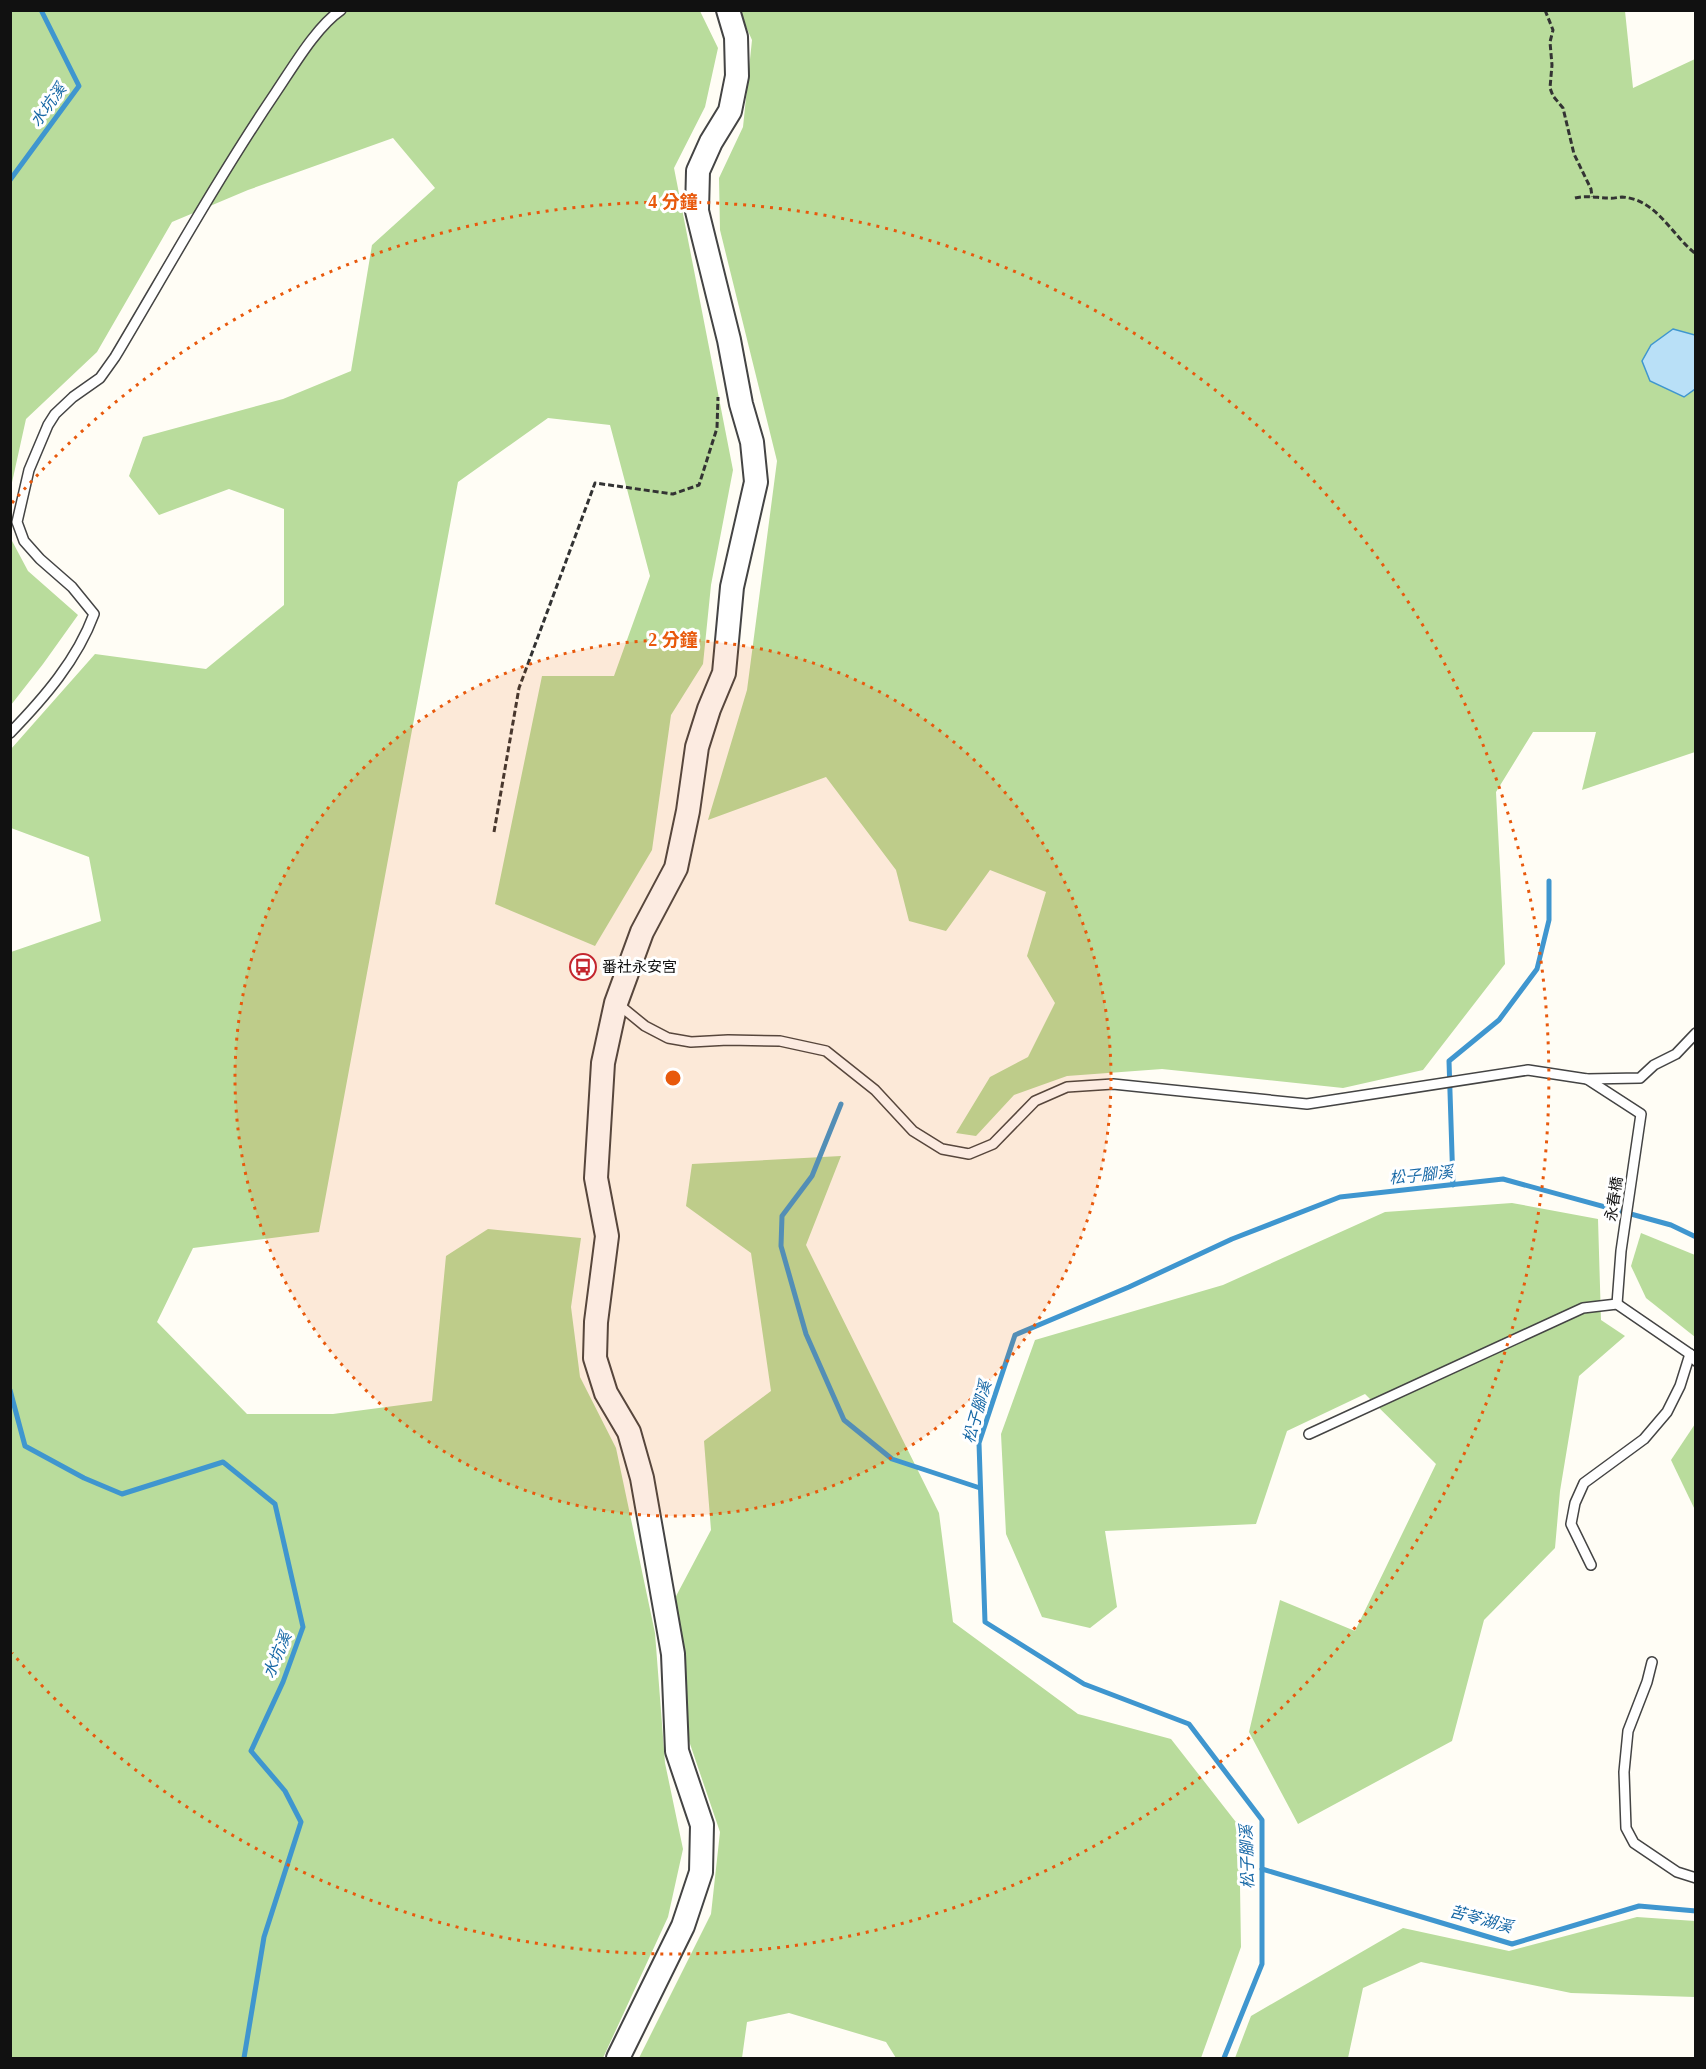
<svg xmlns="http://www.w3.org/2000/svg" width="1706" height="2069" font-family="'Times New Roman','Noto Sans TC',serif">
	<style>
		.forest { fill: #b9dc9c }
		.water { fill: #b9e0f7; stroke: #3f96cf; stroke-width: 1.5 }
		.lines { fill: none; stroke-linecap: round; stroke-linejoin: round }
		.stream { stroke: #3f96cf; stroke-width: 5 }
		.service-casing { stroke: #444; stroke-width: 12 }
		.tertiary-casing { stroke: #444; stroke-width: 26 }
		.path { stroke: #333; stroke-width: 3; stroke-dasharray: 6 3; stroke-linecap: butt }
		.service { stroke: #fff; stroke-width: 9 }
		.tertiary { stroke: #fff; stroke-width: 22 }
		.ring { fill: none; stroke: #e8590c; stroke-width: 3; stroke-dasharray: 3 6 }
		.labels { text-anchor: middle; dominant-baseline: central; stroke-width: 6; stroke-linejoin: round; paint-order: stroke }
		.poi-label { font-size: 15px; fill: #111; stroke: #fff; text-anchor: start }
		.street-label { font-size: 15px; fill: #111; stroke: #fff }
		.water-label { font-size: 16px; font-style: italic; fill: #1768a6; stroke: #fff }
		.centre { fill: #e8590c; stroke: #fff; stroke-width: 3 }
		.ring-label { font-size: 18px; text-anchor: middle; font-weight: bold; fill: #e8590c; stroke: #fff; stroke-width: 6; stroke-linejoin: round; paint-order: stroke }
	</style>
	<rect width="100%" height="100%" fill="#fffdf5"/>
	<g class="forest">
		<polygon points="11,11 700,11 718,48 705,107 674,168 733,470 711,585 703,664 671,715 652,850 595,946 495,904 542,676 614,676 650,576 610,425 548,418 458,482 319,1232 193,1248 157,1322 247,1414 333,1414 432,1401 446,1256 488,1229 581,1238 571,1307 580,1377 616,1448 655,1633 665,1763 683,1849 668,1917 603,2058 11,2058 11,952 101,921 89,857 11,828 11,749 95,654 206,669 284,605 284,509 229,489 159,515 129,476 143,437 283,399 351,371 372,245 435,188 393,138 248,190 172,222 97,352 26,419 11,487"/>
		<polygon points="739,11 1625,11 1633,88 1695,59 1695,752 1582,790 1596,732 1533,732 1496,792 1505,964 1423,1070 1343,1088 1162,1069 1067,1076 1014,1095 976,1136 956,1133 990,1077 1028,1057 1055,1003 1027,956 1046,892 990,870 946,931 909,921 896,870 826,777 708,820 747,690 777,461 720,230 719,178 743,127 752,40"/>
		<polygon points="11,539 28,571 78,615 43,664 11,705"/>
		<polygon points="841,1156 806,1245 939,1513 953,1622 1078,1714 1171,1739 1239,1826 1241,1947 1201,2058 896,2058 886,2042 789,2013 747,2022 742,2058 639,2058 711,1914 720,1832 688,1738 674,1600 711,1530 704,1441 771,1391 751,1253 686,1206 692,1164"/>
		<polygon points="1512,1203 1598,1219 1601,1320 1625,1336 1579,1376 1560,1491 1555,1548 1484,1620 1452,1741 1298,1824 1249,1732 1280,1600 1355,1631 1436,1464 1365,1394 1287,1431 1256,1524 1105,1531 1117,1607 1090,1628 1042,1617 1006,1534 1001,1434 1035,1340 1223,1285 1385,1212"/>
		<polygon points="1641,1233 1695,1255 1695,1337 1646,1298 1631,1266"/>
		<polygon points="1695,1424 1696,1424 1695,1510 1671,1460"/>
		<polygon points="1637,1917 1695,1921 1695,1997 1571,1993 1421,1962 1363,1988 1348,2058 1235,2058 1251,2016 1403,1928 1509,1951"/>
	</g>
	<polygon class="water" points="1673,329 1695,335 1695,389 1684,397 1650,381 1642,361 1651,345"/>
	<g class="lines">
		<g class="stream">
			<polyline points="10,180 79,86 41,10"/>
			<polyline points="841,1104 812,1176 782,1216 781,1246 806,1334 844,1420 892,1459 980,1488"/>
			<polyline points="1453,1185 1449,1061 1499,1020 1537,969 1549,920 1549,881"/>
			<polyline points="10,1390 25,1446 84,1478 122,1494 223,1462 275,1504 303,1627 283,1682 251,1751 285,1791 301,1822 264,1937 244,2058"/>
			<polyline points="1262,1869 1512,1944 1639,1906 1696,1911"/>
			<polyline points="1224,2058 1262,1964 1262,1820 1189,1724 1084,1684 985,1622 979,1443 1015,1335 1129,1287 1232,1239 1340,1197 1503,1179 1671,1225 1696,1237"/>
		</g>
		<defs>
			<g id="service">
				<path d="M10 733C44 698 77 660 94 614L72 587 40 559 24 541 17 522 29 470 48 425 55 414 73 397 100 378 115 357C168 268 218 178 276 92 293 67 316 27 341 10"/>
				<polyline points="618,1004 645,1026 668,1038 691,1042 728,1040 780,1041 826,1051 875,1090 913,1131 942,1149 969,1154 993,1144 1035,1101 1067,1087 1113,1084 1307,1104 1528,1070 1587,1079 1640,1078 1654,1065 1676,1054 1696,1033"/>
				<polyline points="1587,1079 1641,1114 1621,1251 1617,1304"/>
				<polyline points="1309,1434 1583,1308 1617,1304 1690,1354 1696,1361"/>
				<polyline points="1591,1565 1571,1524 1575,1503 1584,1483 1644,1439 1667,1412 1680,1386 1690,1354"/>
				<polyline points="1652,1662 1647,1682 1628,1731 1624,1772 1626,1828 1634,1843 1677,1872 1696,1878"/>
			</g>
			<polyline id="tertiary" points="618,2058 683,1926 701,1872 702,1825 677,1751 673,1654 642,1478 629,1432 606,1393 595,1358 596,1322 607,1236 596,1178 603,1063 616,1003 642,932 676,868 688,811 697,747 709,709 724,673 732,587 756,482 752,442 741,404 729,340 697,211 698,171 711,142 730,111 737,76 736,37 728,10"/>
		</defs>
		<use href="#service" class="service-casing"/>
		<use href="#tertiary" class="tertiary-casing"/>
		<g class="path">
			<polyline points="1545,10 1553,30 1550,42 1552,65 1550,88 1553,96 1563,108 1574,154 1591,189 1592,197"/>
			<path d="M1575 198C1586 195 1598 198 1608 198 1613 199 1618 197 1622 197 1657 199 1672 236 1696 254"/>
			<polyline points="494,832 519,688 595,483 673,494 699,485 717,428 718,397"/>
		</g>
		<use href="#service" class="service"/>
		<use href="#tertiary" class="tertiary"/>
	</g>
	<circle cx="673" cy="1078" r="438" fill="#e8590c" fill-opacity=".12"/>
	<g class="ring">
		<circle cx="673" cy="1078" r="438"/>
		<path d="M12 503A876 876 0 1 1 12 1653"/>
	</g>
	<defs>
		<symbol id="bus-ring" viewBox="-11 -11 22 22"><circle r="9.5" fill="#fff" stroke="#c4262e" stroke-width="1.5"/><path d="M-5-6H5V4H4V6H2V4H-2V6H-4V4H-5ZM-3.5-4V0h7V-4ZM-3.5 1.2v1.5H-2V1.2ZM2 1.2v1.5H3.5V1.2Z" fill="#c4262e"/></symbol>
	</defs>
	<g fill-rule="evenodd">
		<use href="#bus-ring" x="568" y="952" width="30" height="30"/>
	</g>
	<g class="labels">
		<g class="poi-label">
			<text x="602" y="967">番社永安宮</text>
		</g>
		<g class="street-label">
			<text transform="translate(1614 1199) rotate(-81)">永春橋</text>
		</g>
		<g class="water-label">
			<text transform="translate(48 105) rotate(-54)">水坑溪</text>
			<text transform="translate(1421 1175) rotate(-6)">松子腳溪</text>
			<text transform="translate(977 1412) rotate(-74)">松子腳溪</text>
			<text transform="translate(277 1655) rotate(-67)">水坑溪</text>
			<text transform="translate(1247 1857) rotate(-92)">松子腳溪</text>
			<text transform="translate(1481 1919) rotate(15)">苦苓湖溪</text>
		</g>
	</g>
	<circle cx="673" cy="1078" r="9" class="centre"/>
	<g class="ring-label">
		<text x="673" y="208">4 分鐘</text>
		<text x="673" y="646">2 分鐘</text>
	</g>
	<rect width="1706" height="2069" fill="none" stroke="#111111" stroke-width="24"/>
</svg>
